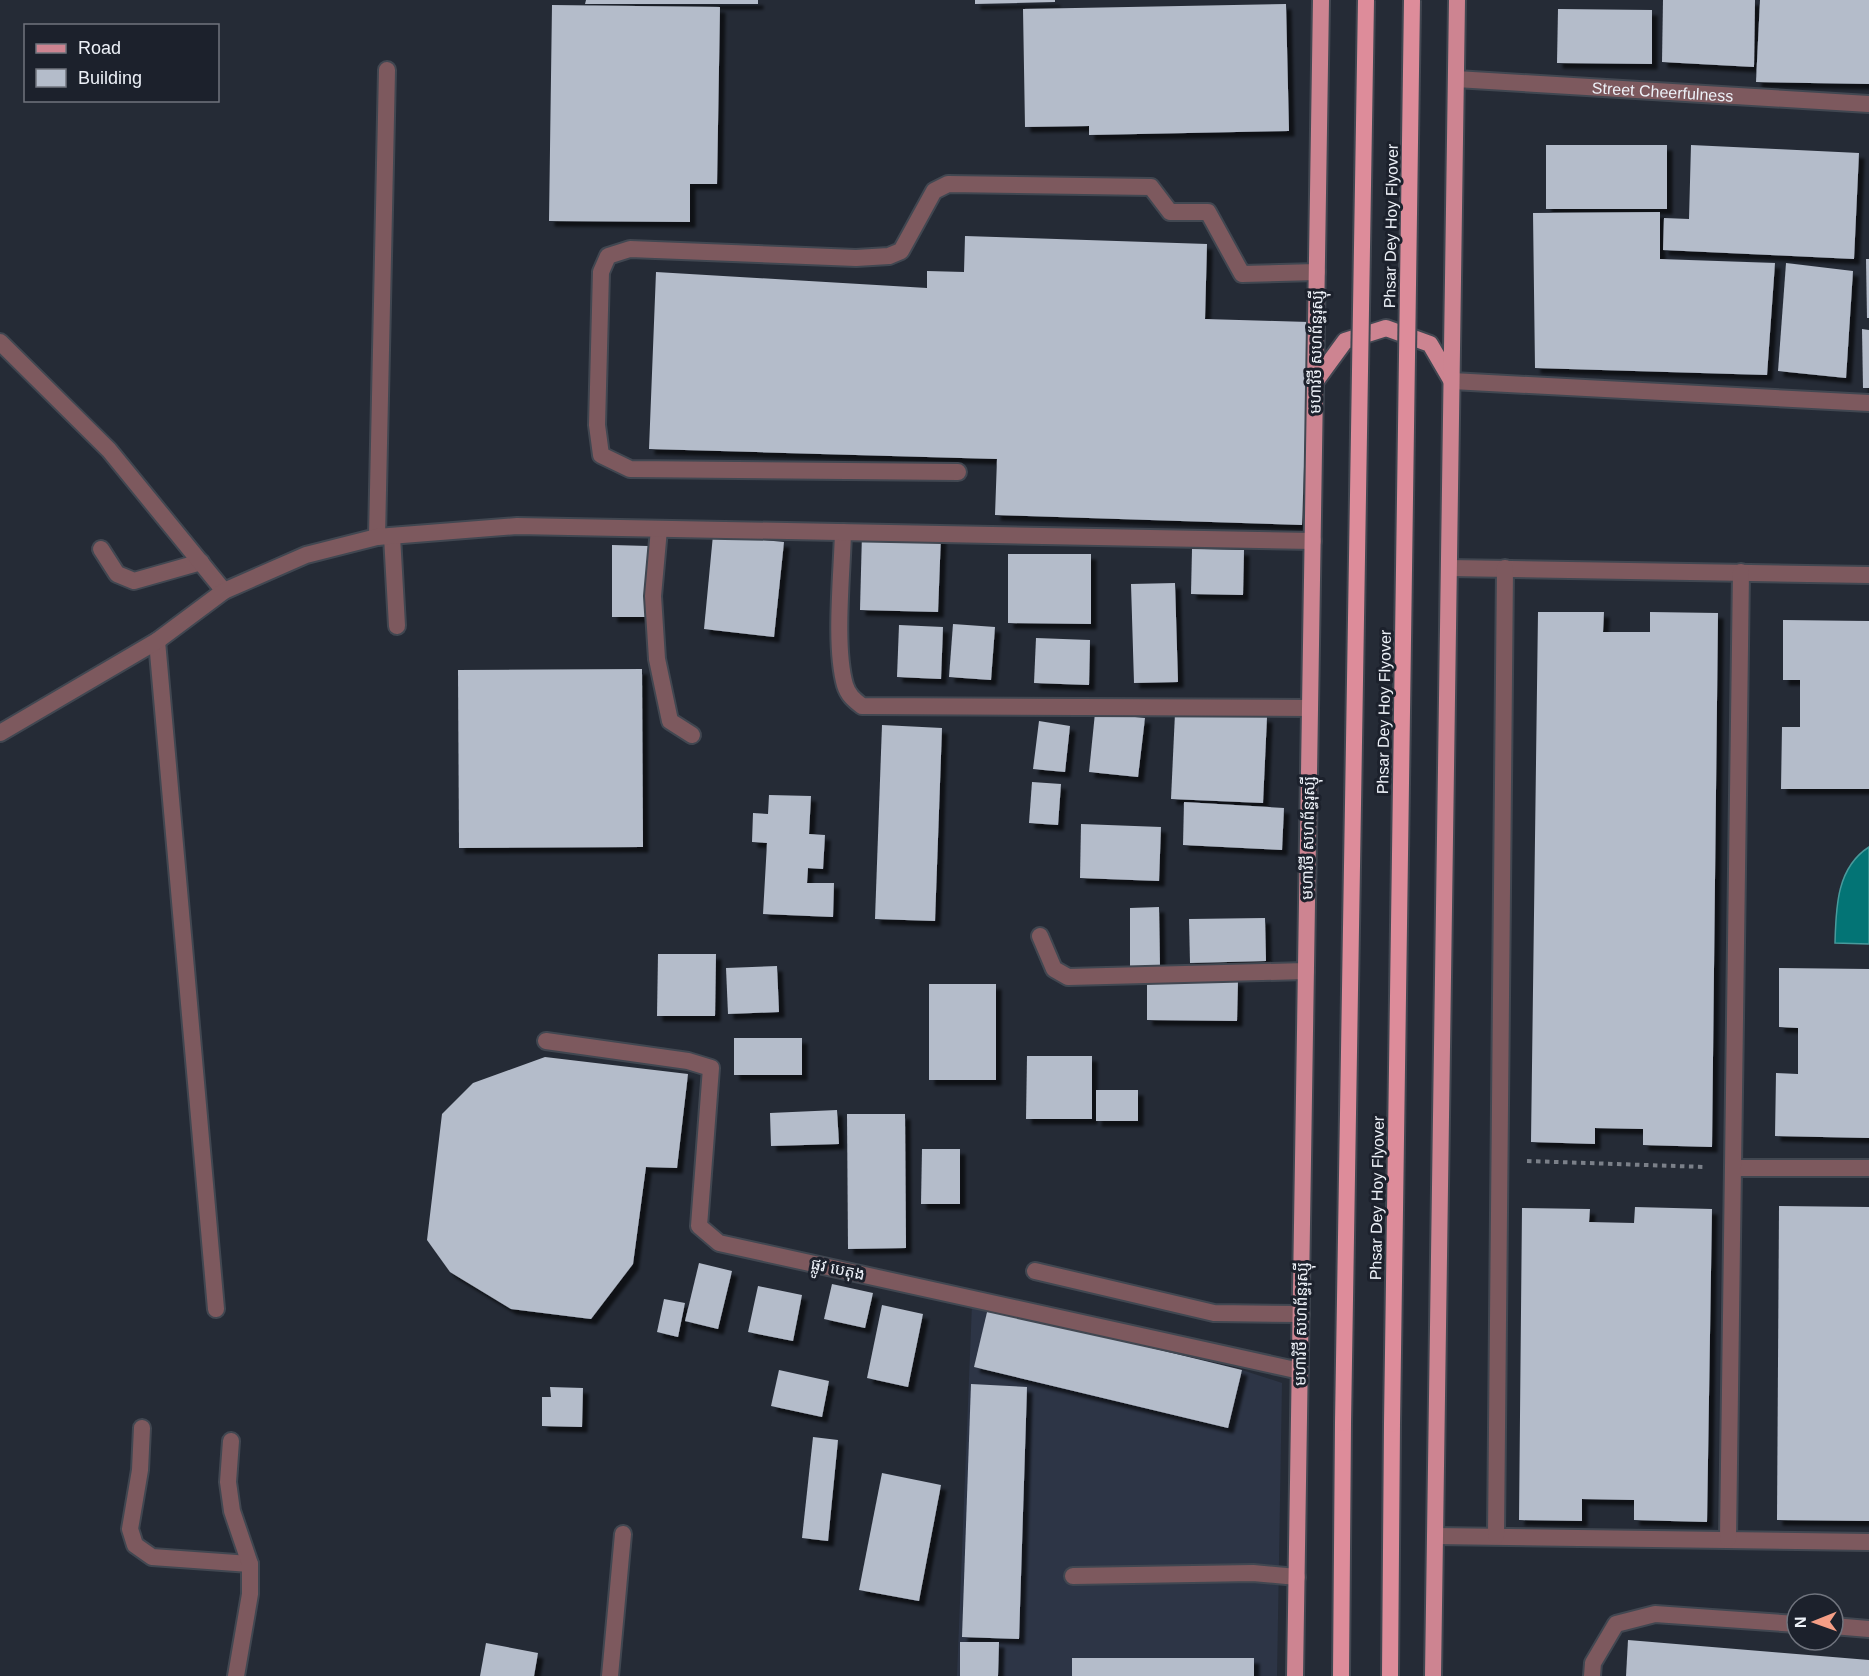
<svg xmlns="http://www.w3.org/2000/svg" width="1869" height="1676" font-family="Arial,'Noto Sans Khmer',sans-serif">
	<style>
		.built { fill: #2d3546 }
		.water { fill: #037475; stroke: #499a9c; stroke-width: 1.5 }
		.building { fill: #b4bcca; filter: url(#shadow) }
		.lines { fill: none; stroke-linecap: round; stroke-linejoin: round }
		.service-casing { stroke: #414751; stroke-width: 20 }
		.minor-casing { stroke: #414751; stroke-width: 20 }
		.primary-casing { stroke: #414751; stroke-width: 20 }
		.trunk-casing { stroke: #414751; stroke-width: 20 }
		.path { stroke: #7b8089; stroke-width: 4; stroke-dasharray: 4.5 4.5; stroke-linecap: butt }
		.service { stroke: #7d595e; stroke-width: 16 }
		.minor { stroke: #7d595e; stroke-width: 16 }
		.primary { stroke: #cd8491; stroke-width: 16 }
		.trunk { stroke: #dd8c9a; stroke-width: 16 }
		.trunk-bridge-casing { stroke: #414751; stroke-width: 20; stroke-linecap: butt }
		.trunk-bridge { stroke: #dd8c9a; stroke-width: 16 }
		.labels { text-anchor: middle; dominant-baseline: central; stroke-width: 6; stroke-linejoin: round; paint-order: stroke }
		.street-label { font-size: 16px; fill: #edf1f8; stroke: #1c212c }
	</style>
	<defs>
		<filter id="shadow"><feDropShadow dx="5.5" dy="5.5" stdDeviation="1.5" flood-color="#0009"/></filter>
	</defs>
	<rect width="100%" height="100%" fill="#252b36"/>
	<polygon class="built" points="972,1304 1242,1370 1282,1383 1277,1676 957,1676"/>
	<path class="water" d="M1869 847V944L1835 943C1836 909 1836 868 1869 847Z"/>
	<g class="building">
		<polygon points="586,0 758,0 758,4 585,4"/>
		<polygon points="975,0 1055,0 1055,2 975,4"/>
		<polygon points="1663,0 1755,0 1754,67 1662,62"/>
		<polygon points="1760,0 1869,0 1869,84 1756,82"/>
		<polygon points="1286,4 1289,131 1089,135 1089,126 1025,127 1023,9"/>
		<polygon points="552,5 720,7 717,184 690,184 690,222 549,221"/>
		<polygon points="1558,9 1652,10 1652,64 1557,63"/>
		<rect x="1546" y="145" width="121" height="64"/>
		<polygon points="1691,145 1859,153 1854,259 1663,250 1664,218 1689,219"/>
		<polygon points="1660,212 1660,259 1775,263 1767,375 1535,368 1533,213"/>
		<polygon points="965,236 1207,244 1205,319 1309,322 1302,525 995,515 997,459 649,449 656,272 927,288 927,271 964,272"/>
		<polygon points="1866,259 1869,259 1869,318 1867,318"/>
		<polygon points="1786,263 1853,271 1846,378 1778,371"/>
		<polygon points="1862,329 1869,330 1869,388 1863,388"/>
		<polygon points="862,533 941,535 938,612 860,610"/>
		<polygon points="713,535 784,542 774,637 704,629"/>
		<polygon points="612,545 648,546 647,617 612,617"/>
		<polygon points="1192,549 1244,550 1243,595 1191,594"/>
		<polygon points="1008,554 1091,554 1091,624 1008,623"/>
		<polygon points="1175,583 1178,682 1134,683 1131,584"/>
		<polygon points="1538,612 1604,612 1603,632 1650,632 1650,612 1718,613 1712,1147 1643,1145 1643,1129 1595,1128 1595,1144 1531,1142"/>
		<polygon points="1783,620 1869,621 1869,789 1781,789 1782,727 1800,727 1800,680 1783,680"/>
		<polygon points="953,624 995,627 991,680 949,677"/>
		<polygon points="899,625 943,627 941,679 897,677"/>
		<polygon points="1036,638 1090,640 1089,685 1034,683"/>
		<polygon points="642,669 643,847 459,848 458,670"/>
		<polygon points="1095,713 1145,718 1138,777 1089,772"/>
		<polygon points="1175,713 1267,717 1263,803 1171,799"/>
		<polygon points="1039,721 1070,726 1065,772 1033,769"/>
		<polygon points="882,725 942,728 935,921 875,919"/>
		<polygon points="1032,782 1061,784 1058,825 1029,823"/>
		<polygon points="769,795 811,796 809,834 825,835 823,869 808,868 807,883 834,883 833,917 763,914 767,843 752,842 753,813 768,814"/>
		<polygon points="1184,802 1284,808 1282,850 1183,845"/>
		<polygon points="1081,824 1161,827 1159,881 1080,878"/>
		<polygon points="1159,907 1160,967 1130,967 1130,908"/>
		<polygon points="1265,918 1266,961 1190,963 1189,919"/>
		<polygon points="658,954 716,954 715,1016 657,1016"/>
		<polygon points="777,966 779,1012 728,1014 726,968"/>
		<polygon points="1779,968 1869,969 1869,1138 1775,1136 1776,1073 1798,1074 1798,1028 1779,1027"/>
		<polygon points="1147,979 1238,980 1237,1021 1147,1020"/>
		<rect x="929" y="984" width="67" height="96"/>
		<rect x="734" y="1038" width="68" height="37"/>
		<polygon points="1027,1056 1092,1056 1092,1119 1026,1119"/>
		<polygon points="545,1057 688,1074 677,1168 646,1167 633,1264 591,1319 511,1309 450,1272 427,1240 442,1114 473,1083"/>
		<rect x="1096" y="1090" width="42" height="31"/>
		<polygon points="837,1110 839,1144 771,1146 770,1113"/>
		<polygon points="847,1114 905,1114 906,1248 848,1249"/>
		<polygon points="922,1149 960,1149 960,1204 921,1204"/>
		<polygon points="1779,1206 1869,1207 1869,1521 1777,1520"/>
		<polygon points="1635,1207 1712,1209 1707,1522 1634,1520 1634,1500 1582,1499 1582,1521 1519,1520 1522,1208 1590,1209 1589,1222 1634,1223"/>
		<polygon points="699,1263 732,1271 718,1329 685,1321"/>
		<polygon points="832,1284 873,1293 865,1328 824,1319"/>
		<polygon points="758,1286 802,1295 793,1341 748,1332"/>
		<polygon points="664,1299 685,1303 678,1337 657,1332"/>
		<polygon points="882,1305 923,1314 908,1387 867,1378"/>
		<polygon points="988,1308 1242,1370 1228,1428 974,1367"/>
		<polygon points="779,1370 829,1381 822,1417 771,1406"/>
		<polygon points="971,1384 1027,1387 1019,1639 962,1637"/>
		<polygon points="550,1387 583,1388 582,1427 542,1426 542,1397 551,1397"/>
		<polygon points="813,1437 838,1440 828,1541 802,1538"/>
		<polygon points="882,1473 941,1485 919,1601 859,1590"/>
		<polygon points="1628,1640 1869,1660 1869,1676 1626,1676"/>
		<polygon points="960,1642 999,1642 998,1676 960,1676"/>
		<polygon points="486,1643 538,1653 534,1676 480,1676"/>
		<rect x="1072" y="1658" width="182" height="18"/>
	</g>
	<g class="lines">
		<defs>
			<g id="service">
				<polyline points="958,472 630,469 601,455 597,425 601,272 608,256 630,249 856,258 889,256 901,251 934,191 948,184 1151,187 1170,212 1208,212 1242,274 1317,272"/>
				<polyline points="659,529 653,596 657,659 670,721 692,735"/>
				<polyline points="392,536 397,626"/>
				<polyline points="101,549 117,574 134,581 201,562"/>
				<polyline points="1449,568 1869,575"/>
				<polyline points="1040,936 1054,969 1068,977 1306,971"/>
				<polyline points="1733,1168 1869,1168"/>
				<polyline points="1035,1271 1214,1313 1301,1314"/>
				<polyline points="142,1428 140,1470 130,1529 135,1545 152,1557 250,1564"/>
				<polyline points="231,1441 228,1482 232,1511 250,1564 250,1594 236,1676"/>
				<polyline points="1435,1536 1869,1542"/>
				<polyline points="1496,1536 1505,568"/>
				<polyline points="1728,1539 1741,572"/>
				<polyline points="1073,1576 1253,1573 1297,1577"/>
				<polyline points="1833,1626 1869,1629"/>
				<polyline points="610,1676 623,1534"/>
				<polyline points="1592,1676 1593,1663 1616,1624 1655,1614 1797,1624"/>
			</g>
			<g id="minor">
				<path id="s1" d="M1456 79 1869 104"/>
				<polyline points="0,342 109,450 224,591"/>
				<polyline points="1452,381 1869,403"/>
				<path d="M843 532C842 574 834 646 845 685 848 695 854 700 862 706L1310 708"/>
				<polyline points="377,537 387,70"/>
				<polyline points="157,641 216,1309"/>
				<polyline points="0,733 157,641 224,591 306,555 377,537 517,526 1313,541"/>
				<polyline points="546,1041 688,1061 711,1068 699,1226 719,1243 1300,1371"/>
			</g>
			<g id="primary">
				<polyline points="1315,382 1345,341 1386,328 1430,344 1451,380"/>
				<polyline points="1295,1676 1321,0"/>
				<polyline points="1433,1676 1457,0"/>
			</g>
			<g id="trunk">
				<polyline points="1341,1676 1343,1423"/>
				<polyline points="1390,1676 1392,1424"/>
			</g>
		</defs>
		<use href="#service" class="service-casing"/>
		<use href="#minor" class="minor-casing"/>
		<use href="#primary" class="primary-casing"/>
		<use href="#trunk" class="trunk-casing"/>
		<polyline class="path" points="1527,1161 1705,1167"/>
		<use href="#service" class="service"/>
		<use href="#minor" class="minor"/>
		<use href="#primary" class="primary"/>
		<use href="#trunk" class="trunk"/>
		<defs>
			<g id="trunk-bridge">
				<polyline points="1343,1423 1366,0"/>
				<polyline points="1392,1424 1412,0"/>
			</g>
		</defs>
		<use href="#trunk-bridge" class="trunk-bridge-casing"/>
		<use href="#trunk-bridge" class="trunk-bridge"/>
	</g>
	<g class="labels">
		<g class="street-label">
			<text stroke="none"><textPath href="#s1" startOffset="207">Street Cheerfulness</textPath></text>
			<text transform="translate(1391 226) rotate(-89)">Phsar Dey Hoy Flyover</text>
			<text transform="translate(1316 352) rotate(-89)">មហាវិថី សហព័ន្ធរុស្ស៊ី</text>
			<text transform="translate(1384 712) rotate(-89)">Phsar Dey Hoy Flyover</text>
			<text transform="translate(1308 838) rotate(-89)">មហាវិថី សហព័ន្ធរុស្ស៊ី</text>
			<text transform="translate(1377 1198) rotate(-89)">Phsar Dey Hoy Flyover</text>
			<text transform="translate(838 1269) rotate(12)">ផ្លូវ បេតុង</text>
			<text transform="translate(1301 1324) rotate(-89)">មហាវិថី សហព័ន្ធរុស្ស៊ី</text>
		</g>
	</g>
	<rect x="24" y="24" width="195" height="78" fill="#1c212c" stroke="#70747e" stroke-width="1.5"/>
	<rect x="36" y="44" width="30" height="9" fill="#cd8491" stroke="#70747e" stroke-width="1.5"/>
	<text x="78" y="54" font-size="18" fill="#edf1f8">Road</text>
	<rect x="36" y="69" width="30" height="18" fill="#b4bcca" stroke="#70747e" stroke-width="1.5"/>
	<text x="78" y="84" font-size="18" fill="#edf1f8">Building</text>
	<g transform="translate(1815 1622) rotate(269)"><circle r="28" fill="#1c212c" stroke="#70747e" stroke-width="1.5"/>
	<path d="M0-4.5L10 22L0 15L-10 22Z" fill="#f49e86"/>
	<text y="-9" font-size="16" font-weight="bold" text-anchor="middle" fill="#edf1f8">N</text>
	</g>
</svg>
